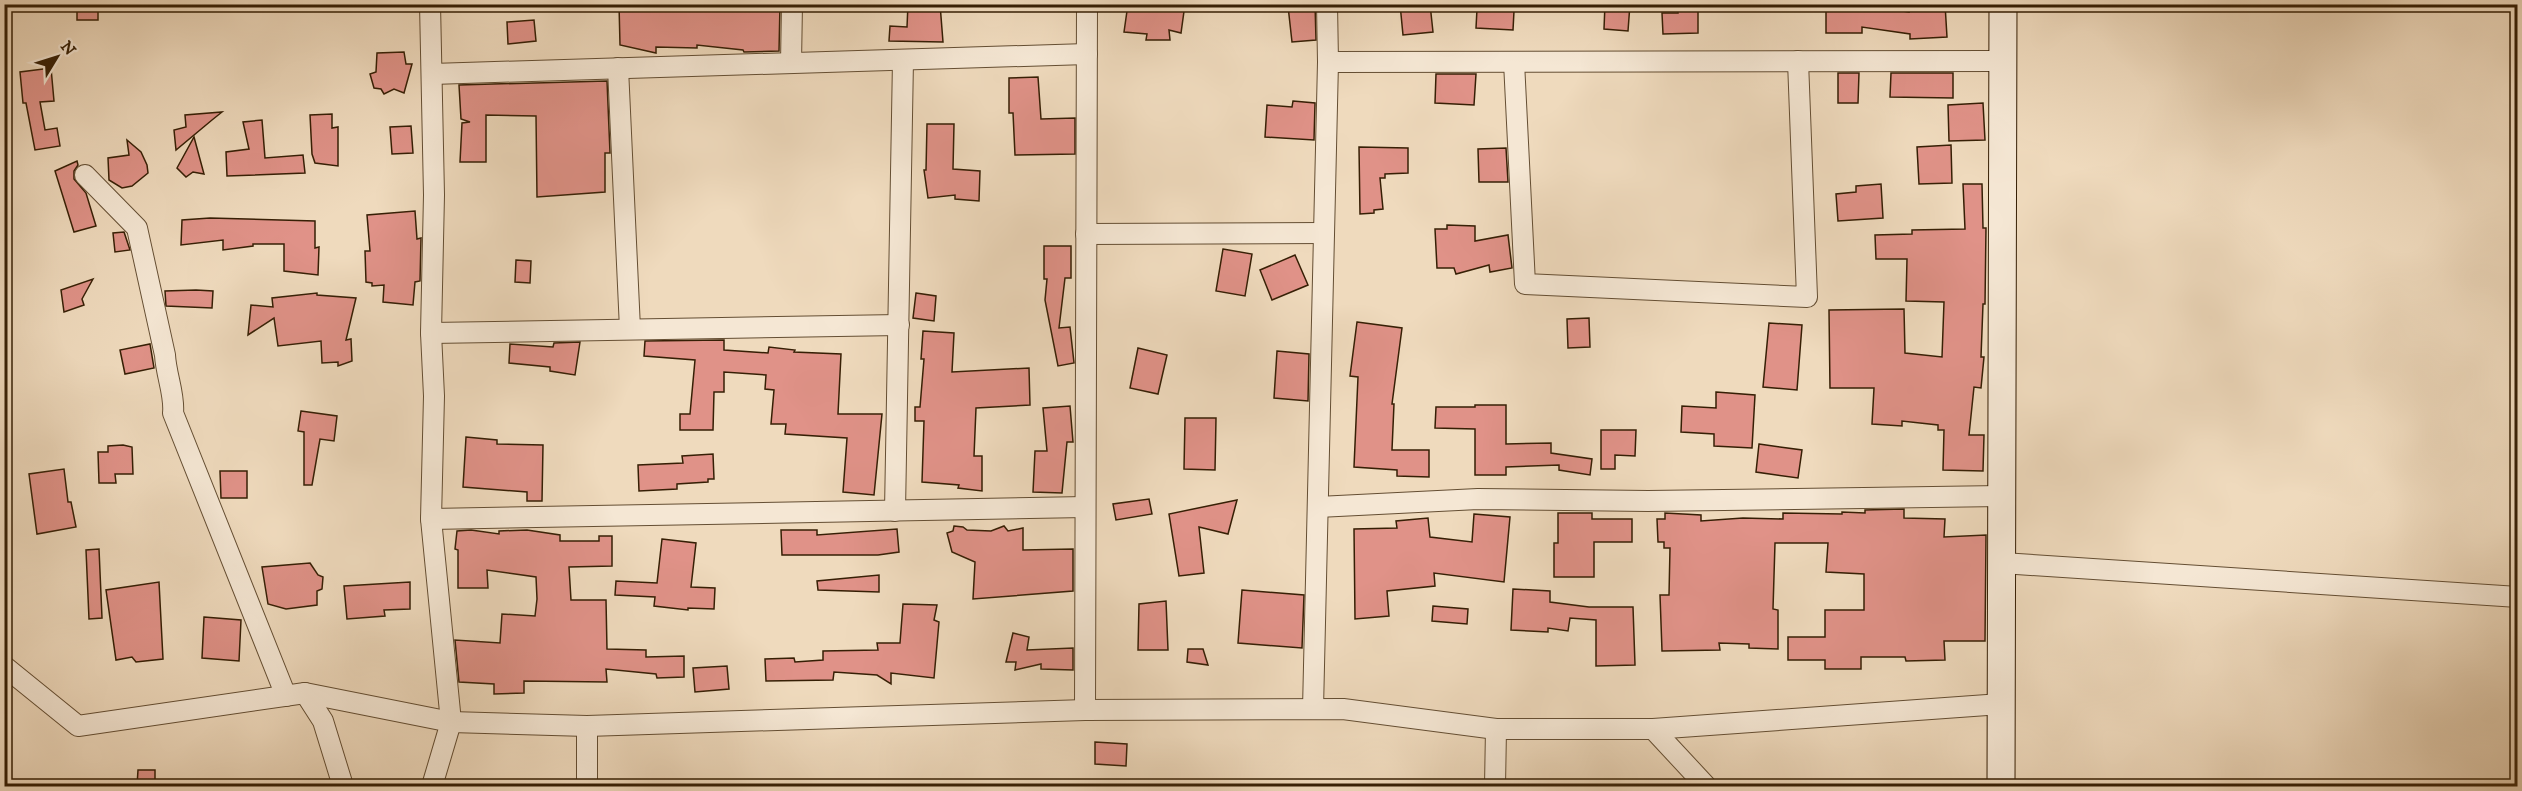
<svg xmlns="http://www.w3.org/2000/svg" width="2522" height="791" font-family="'IM FELL DW Pica',serif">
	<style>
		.building { fill: #e09288; stroke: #361f05; stroke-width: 1.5 }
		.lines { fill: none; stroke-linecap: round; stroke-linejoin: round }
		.street-casing { stroke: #644e33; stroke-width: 22 }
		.secondary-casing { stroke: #361f05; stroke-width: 29 }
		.street { stroke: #f5e7d4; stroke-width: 20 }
		.secondary { stroke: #f5e7d4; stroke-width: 27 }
	</style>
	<rect width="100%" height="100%" fill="#efdabd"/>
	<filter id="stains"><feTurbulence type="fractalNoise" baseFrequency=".00333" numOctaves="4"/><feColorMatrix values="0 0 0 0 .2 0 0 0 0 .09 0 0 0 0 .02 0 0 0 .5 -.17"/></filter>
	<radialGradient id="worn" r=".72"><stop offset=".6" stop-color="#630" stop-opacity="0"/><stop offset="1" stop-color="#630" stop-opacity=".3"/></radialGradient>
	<g class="building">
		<rect x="77" y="4" width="21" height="16"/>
		<polygon points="619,4 780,4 779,51 744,52 743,50 697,45 697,48 656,47 656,53 620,45"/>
		<polygon points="908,4 940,4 943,42 889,41 890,26 907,27"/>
		<polygon points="1128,4 1185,4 1181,33 1169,30 1170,40 1146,40 1147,34 1124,32"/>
		<polygon points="1315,4 1316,40 1292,42 1288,6"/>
		<polygon points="1400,4 1430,4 1433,32 1403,35"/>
		<polygon points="1605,4 1630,4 1628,31 1604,29"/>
		<polygon points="1826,4 1861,4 1909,12 1908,4 1945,4 1947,37 1910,39 1910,34 1862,27 1862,33 1826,33"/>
		<polygon points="1678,5 1698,5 1698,33 1663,34 1662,13 1678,13"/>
		<polygon points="1477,9 1514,11 1513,30 1476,28"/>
		<polygon points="534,20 536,41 508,44 507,22"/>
		<polygon points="404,52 406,64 412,64 404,93 394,89 384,94 381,89 374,88 370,74 376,72 377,53"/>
		<polygon points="51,68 54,101 40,102 45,130 57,128 60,146 35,150 26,103 23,103 20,72"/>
		<polygon points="1838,73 1859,73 1858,103 1838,103"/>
		<polygon points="1891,73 1953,73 1953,98 1890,97"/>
		<polygon points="1436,74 1476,74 1474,105 1435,103"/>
		<polygon points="1038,77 1041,119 1075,118 1075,154 1015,155 1013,113 1009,113 1009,78"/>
		<polygon points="607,81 610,153 605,153 605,192 537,197 536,116 486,115 486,162 460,162 462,123 470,122 461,119 459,85"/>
		<polygon points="1293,101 1315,103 1314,140 1265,137 1267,105 1292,107"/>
		<polygon points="1983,103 1985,140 1949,141 1948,105"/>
		<polygon points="222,112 212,120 176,150 174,130 186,127 185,115"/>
		<polygon points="332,114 332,128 338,127 338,166 315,163 312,154 310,115"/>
		<polygon points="262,120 265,158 303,155 305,173 227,176 226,152 249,149 243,122"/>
		<polygon points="927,124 954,124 953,169 980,171 979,201 955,199 955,195 928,198 924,170 926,170"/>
		<polygon points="411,126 413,153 392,154 390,127"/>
		<polygon points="194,137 204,174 193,172 186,177 177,168"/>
		<polygon points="127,140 141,152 147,165 148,173 132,186 122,188 109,180 108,158 129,155"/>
		<polygon points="1951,145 1952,183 1919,184 1917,147"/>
		<polygon points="1359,147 1408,148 1408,173 1385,174 1385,178 1380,178 1383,209 1374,210 1374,213 1360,214"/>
		<polygon points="1506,148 1508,182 1479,182 1478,149"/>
		<polygon points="77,161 78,165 74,171 74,179 86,193 96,226 74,232 55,171"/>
		<polygon points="1881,184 1883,218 1838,221 1836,194 1856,192 1856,186"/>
		<polygon points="1963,184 1982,184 1983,228 1986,228 1985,304 1983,304 1981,357 1984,357 1981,388 1974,387 1969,435 1984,435 1983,471 1943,470 1944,430 1938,430 1938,425 1902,421 1902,426 1872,424 1874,388 1830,388 1829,310 1904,309 1905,353 1942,357 1944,302 1906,301 1907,259 1876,259 1875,235 1912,234 1912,230 1965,229"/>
		<polygon points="415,211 417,239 421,238 420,281 415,282 413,305 383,302 384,285 372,286 372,283 366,282 365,251 370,251 367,215"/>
		<polygon points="210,218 315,221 315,248 319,247 318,275 284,271 284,244 253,244 253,246 223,250 223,240 181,245 182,220"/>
		<polygon points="1447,225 1475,226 1475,241 1508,235 1512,268 1490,272 1489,265 1456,274 1454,268 1437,268 1435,229 1447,229"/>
		<polygon points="124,232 130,250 115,252 113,233"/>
		<polygon points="1044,246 1071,246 1071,278 1065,278 1059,328 1070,327 1074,363 1058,366 1045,300 1047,279 1044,279"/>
		<polygon points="1223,249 1252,254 1245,296 1216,291"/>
		<polygon points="1295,255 1308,285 1272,300 1260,270"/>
		<polygon points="516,260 531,261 530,283 515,282"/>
		<polygon points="93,279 82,299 84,305 64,312 61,290"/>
		<polygon points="196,290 213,291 212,308 166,306 165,291"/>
		<polygon points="317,293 317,295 356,298 346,340 351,339 352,361 338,366 338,362 322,363 321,341 278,346 274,318 248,335 251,305 273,307 272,298"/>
		<polygon points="916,293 936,296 934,321 913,318"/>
		<polygon points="1589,318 1590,347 1568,348 1567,319"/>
		<polygon points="1357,322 1402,328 1392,404 1394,404 1392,450 1429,450 1429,477 1397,476 1397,470 1354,467 1358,377 1350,376"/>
		<polygon points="1769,323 1802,325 1797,390 1763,387"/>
		<polygon points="923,331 954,333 952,372 1029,368 1030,405 976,408 974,456 982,456 982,491 958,488 959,485 922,482 924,421 915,421 915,407 920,407 924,359 921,359"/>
		<polygon points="724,340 724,350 768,353 769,347 795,350 794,352 841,354 838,414 882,414 874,495 843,492 847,438 785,434 786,424 771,424 774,390 765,389 766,375 724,372 724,392 714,392 713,430 680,430 680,414 690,414 695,360 644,356 645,341"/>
		<polygon points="580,342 575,375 550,371 550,367 509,363 510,344 553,347 554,343"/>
		<polygon points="150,344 154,368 125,374 120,350"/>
		<polygon points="1138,348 1167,355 1158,394 1130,388"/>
		<polygon points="1277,351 1309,354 1308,401 1274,398"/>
		<polygon points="1716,392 1755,395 1752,448 1714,446 1714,434 1681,432 1682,406 1716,408"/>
		<polygon points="1475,405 1506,405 1506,444 1551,443 1551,453 1592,459 1590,475 1559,470 1559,465 1506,467 1506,475 1475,475 1475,429 1435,428 1436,407 1475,407"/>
		<polygon points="1070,406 1073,442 1067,442 1062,493 1033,492 1035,451 1047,451 1043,408"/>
		<polygon points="301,411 337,416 334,441 320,439 312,485 304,485 304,432 298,431"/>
		<polygon points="1185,418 1216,418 1215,470 1184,469"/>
		<polygon points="1601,430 1636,430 1635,456 1615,455 1615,469 1601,469"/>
		<polygon points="466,437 497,440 497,444 543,445 542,501 527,501 527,492 463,487"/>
		<polygon points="1759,444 1802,450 1798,478 1756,472"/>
		<polygon points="123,445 132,447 133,474 115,474 116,483 99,483 98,452 108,452 108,446"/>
		<polygon points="713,454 714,479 708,479 708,482 677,484 677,489 639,491 638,465 683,463 682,456"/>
		<polygon points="64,469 68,502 71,502 76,527 37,534 29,474"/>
		<polygon points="220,471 247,471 247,498 221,498"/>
		<polygon points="1149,499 1152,514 1116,520 1113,504"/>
		<polygon points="1237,500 1228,534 1199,527 1204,573 1179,576 1169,514"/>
		<polygon points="1904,509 1904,518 1945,519 1944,537 1986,535 1985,641 1944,641 1945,660 1906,661 1905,657 1861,657 1861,669 1825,669 1825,660 1788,660 1788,637 1825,637 1825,610 1864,610 1864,574 1826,572 1828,543 1775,543 1773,609 1778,610 1778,649 1749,648 1749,644 1719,643 1720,650 1662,651 1660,595 1669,595 1670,548 1664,548 1664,542 1658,542 1657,519 1665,519 1665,513 1701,515 1701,521 1743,518 1783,519 1783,513 1842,514 1842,512 1865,513 1865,510"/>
		<polygon points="1558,513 1592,513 1592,519 1632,519 1632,542 1594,542 1594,577 1554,577 1554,543 1558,543"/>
		<polygon points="1474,514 1510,517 1504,582 1434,573 1435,586 1387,591 1389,616 1355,619 1354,529 1397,528 1396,521 1428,518 1430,537 1472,542"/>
		<polygon points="954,526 963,527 967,530 991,531 1004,526 1008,531 1023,528 1023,550 1073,549 1073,591 973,599 975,562 952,552 947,533 953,531"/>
		<polygon points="897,529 899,552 878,555 782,555 781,530 817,530 817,535"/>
		<polygon points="471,530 499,534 499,531 527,530 560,535 560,541 599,541 599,536 612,536 612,566 569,567 571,600 606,600 607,649 646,650 646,657 684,656 684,677 657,678 656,674 606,669 607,682 524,681 524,693 494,694 494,684 459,682 455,640 500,643 502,614 535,616 537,599 536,577 487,570 488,588 458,588 458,550 455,549 457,531"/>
		<polygon points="662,539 696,543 691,587 715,588 714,609 688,608 688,610 654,606 655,597 615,595 616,581 657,583"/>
		<polygon points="99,549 102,618 89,619 86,550"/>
		<polygon points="310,563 318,575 323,577 322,589 317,591 317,605 286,609 268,604 262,567"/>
		<polygon points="879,575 879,592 818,590 817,581"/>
		<polygon points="159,582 163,659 136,662 132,657 116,660 106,590"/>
		<polygon points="410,582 410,609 384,610 385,616 347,619 344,586"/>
		<polygon points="1513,589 1550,591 1550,602 1589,607 1633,607 1635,665 1596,666 1596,620 1570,618 1568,631 1548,628 1548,632 1511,630"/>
		<polygon points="1242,590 1304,595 1302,648 1238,643"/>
		<polygon points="1166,601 1168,650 1138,650 1139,604"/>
		<polygon points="903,604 937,605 934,620 939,622 934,678 891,673 891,684 877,675 834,672 833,680 766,681 765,659 794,658 795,662 823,660 823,651 878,650 877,643 900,643"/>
		<polygon points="1433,606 1468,609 1467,624 1432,621"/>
		<polygon points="204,617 241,620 239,661 202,658"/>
		<polygon points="1013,633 1029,637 1027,650 1073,648 1073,670 1041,669 1041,664 1015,670 1016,662 1006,662"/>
		<polygon points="1188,649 1203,649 1208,665 1187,662"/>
		<polygon points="727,666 729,689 695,692 693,668"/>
		<polygon points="1095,742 1127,744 1126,766 1095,764"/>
		<polygon points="138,770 155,770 155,786 137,786"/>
	</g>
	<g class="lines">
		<defs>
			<g id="street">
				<polyline points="430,4 434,195 431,333 434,396 431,519 451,722 432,786"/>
				<polyline points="1328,62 2003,61"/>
				<polyline points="1514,62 1525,284 1807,297 1798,61"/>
				<polyline points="791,63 792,4"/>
				<polyline points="618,68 630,329"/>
				<polyline points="432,74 1087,54"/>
				<path d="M85 175 137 228 165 355C166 375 175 395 173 413L286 696"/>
				<polyline points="1086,234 1324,233"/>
				<polyline points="431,333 899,325"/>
				<polyline points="1318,507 1478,499 1648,501 2001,496"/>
				<polyline points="895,511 903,60"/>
				<polyline points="431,519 1085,507"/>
				<polyline points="2002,563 2518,597"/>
				<polyline points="4,666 78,726 305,693 451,722 587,726 1085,710 1343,709 1496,729 1653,729 2001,704"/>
				<polyline points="305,693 323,721 343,786"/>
				<polyline points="1313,709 1328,62 1327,4"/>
				<polyline points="1085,710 1087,4"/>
				<polyline points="1653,729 1706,786"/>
				<polyline points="587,786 587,726"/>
				<polyline points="1495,786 1496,729"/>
			</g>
			<polyline id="secondary" points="2001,786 2003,4"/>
		</defs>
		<use href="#street" class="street-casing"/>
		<use href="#secondary" class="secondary-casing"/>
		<use href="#street" class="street"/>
		<use href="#secondary" class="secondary"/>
	</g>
	<rect width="2522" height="791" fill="none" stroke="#efdabd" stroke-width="24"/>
	<rect x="6" y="6" width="2510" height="779" fill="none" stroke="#361f05" stroke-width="3"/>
	<rect x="12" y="12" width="2498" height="767" fill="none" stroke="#361f05" stroke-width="1.5"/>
	<g transform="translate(57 57) rotate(52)" stroke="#f5e7d4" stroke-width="4.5" paint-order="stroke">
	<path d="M0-4.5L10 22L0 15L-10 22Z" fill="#361f05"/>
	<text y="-9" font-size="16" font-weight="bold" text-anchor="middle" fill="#361f05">N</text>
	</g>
	<rect width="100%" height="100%" filter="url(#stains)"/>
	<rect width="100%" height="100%" fill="url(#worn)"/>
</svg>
